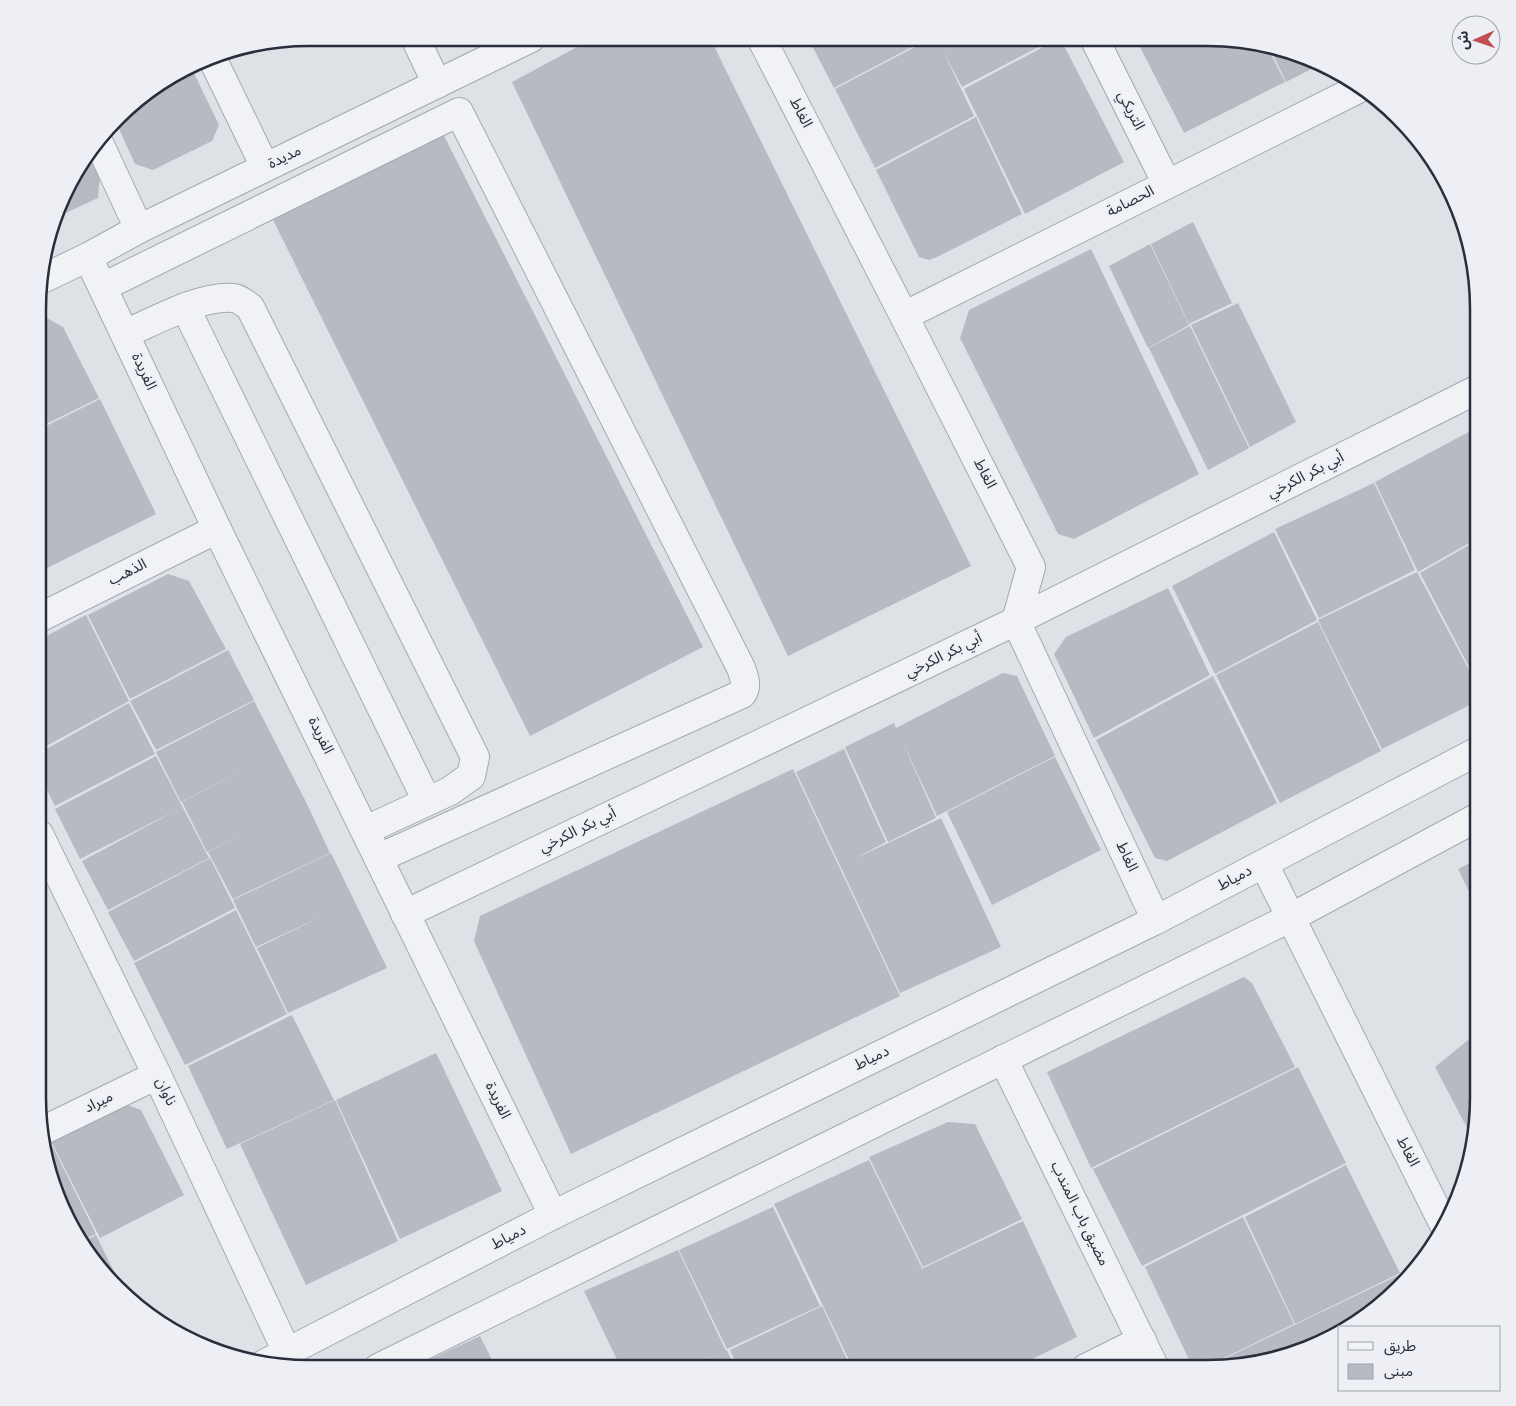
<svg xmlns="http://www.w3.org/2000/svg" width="1516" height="1406" font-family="Overpass,'Noto Sans Arabic',sans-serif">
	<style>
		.building { fill: #b6bac2 }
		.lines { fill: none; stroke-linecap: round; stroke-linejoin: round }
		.minor-casing { stroke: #a4a8b0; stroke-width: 30 }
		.minor { stroke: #f0f2f5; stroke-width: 28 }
		.labels { text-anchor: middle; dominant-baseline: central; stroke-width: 4; stroke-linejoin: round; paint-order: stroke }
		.street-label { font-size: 15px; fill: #292e3c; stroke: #edeff4 }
		.rim { fill: none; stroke: #292e3c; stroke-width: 2.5 }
	</style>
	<rect width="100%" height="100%" fill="#dee1e6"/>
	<g class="building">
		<polygon points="594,38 710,38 971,566 788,656 512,82"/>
		<polygon points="808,38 929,38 834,88"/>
		<polygon points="932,38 1056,38 962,87 942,49 974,116 875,168 835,89"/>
		<polygon points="1060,38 1124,162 1025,214 964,89"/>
		<polygon points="1135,38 1149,38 1138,44"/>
		<polygon points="1153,38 1225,38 1269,50 1285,82 1184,133 1139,45"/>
		<polygon points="1271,50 1275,52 1321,64 1286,82"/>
		<polygon points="192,69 219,125 212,141 153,170 135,164 116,122 130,105"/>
		<polygon points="976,117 1022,214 937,257 929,260 919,257 876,170"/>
		<polygon points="440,128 703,647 530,736 269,212"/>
		<polygon points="89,155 100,175 98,198 59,216 74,173"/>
		<polygon points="1193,222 1232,303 1189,324 1151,244"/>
		<polygon points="1150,244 1189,325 1148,348 1109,266"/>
		<polygon points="1091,249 1199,474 1074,539 1058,534 960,338 969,310"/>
		<polygon points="1238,303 1296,422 1250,447 1191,325"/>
		<polygon points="45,317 63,327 99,398 40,427 40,320"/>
		<polygon points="1190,326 1249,448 1208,470 1149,348"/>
		<polygon points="100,399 156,514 39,572 40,429"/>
		<polygon points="1478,427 1478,538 1418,572 1375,482"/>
		<polygon points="1374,483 1415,570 1319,618 1275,529"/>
		<polygon points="1274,532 1317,620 1215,674 1172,586"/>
		<polygon points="1478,540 1478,684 1420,573"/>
		<polygon points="1417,572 1478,687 1478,701 1382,749 1318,620"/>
		<polygon points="168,574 189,581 226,649 130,699 88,615"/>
		<polygon points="1168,588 1210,675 1094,738 1054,654 1066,637"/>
		<polygon points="86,615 129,701 39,750 39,640"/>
		<polygon points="1318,622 1381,751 1280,803 1216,675"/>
		<polygon points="228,650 254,700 156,750 130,701"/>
		<polygon points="1003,673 1017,676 1055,756 937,816 901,738 936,818 888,842 845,747 894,723 896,728"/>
		<polygon points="1213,676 1277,803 1167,861 1155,858 1096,740"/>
		<polygon points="254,701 306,802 330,853 233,899 208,852 250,830 207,852 182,802 250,766 181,802 156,752"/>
		<polygon points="129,703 155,754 55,806 39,774 39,753"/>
		<polygon points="844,749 886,842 854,859 941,818 1001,947 900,993 796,772"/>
		<polygon points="156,756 209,858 108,910 82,861 179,809 80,859 55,809"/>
		<polygon points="1055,757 1101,850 992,905 947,812"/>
		<polygon points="793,769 900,996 571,1154 474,941 480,916"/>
		<polygon points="331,853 387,968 288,1013 257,948 327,914 256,947 233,900"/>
		<polygon points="210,858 235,908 134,961 108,912"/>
		<polygon points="1478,859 1478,910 1458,869"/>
		<polygon points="236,910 287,1014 185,1065 134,963"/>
		<polygon points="1244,977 1252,983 1295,1067 1091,1168 1047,1072"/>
		<polygon points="292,1015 334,1100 227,1149 188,1066"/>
		<polygon points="1478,1032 1478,1097 1474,1141 1435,1067"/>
		<polygon points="436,1053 502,1191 400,1239 336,1100"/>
		<polygon points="1298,1067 1346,1163 1142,1266 1093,1169"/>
		<polygon points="335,1100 398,1241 306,1285 240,1144"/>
		<polygon points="122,1103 141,1110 184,1195 100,1238 50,1139"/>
		<polygon points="948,1122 975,1124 1022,1219 923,1267 869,1157"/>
		<polygon points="53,1147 96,1234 83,1240 58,1201 46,1151"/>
		<polygon points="869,1160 922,1268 917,1271 1023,1221 1077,1337 1014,1368 853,1368 774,1204"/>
		<polygon points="1346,1165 1400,1273 1295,1324 1245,1217"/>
		<polygon points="773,1207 820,1306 727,1349 679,1250"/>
		<polygon points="1243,1217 1294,1324 1203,1368 1193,1368 1145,1267"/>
		<polygon points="96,1235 123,1290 105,1276 83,1242"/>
		<polygon points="678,1250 726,1351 727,1350 735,1368 689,1368 720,1353 687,1368 621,1368 584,1291"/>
		<polygon points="1403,1273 1405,1277 1386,1301 1344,1327 1340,1327 1340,1330 1311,1348 1225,1368 1205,1368"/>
		<polygon points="822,1306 851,1368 738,1368 730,1350"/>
		<polygon points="480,1336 496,1368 412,1368"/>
	</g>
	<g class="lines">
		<defs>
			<g id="minor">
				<polyline points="415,38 437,84"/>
				<polyline points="761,38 904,316 1031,567 1016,621 1156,920"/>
				<polyline points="1094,38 1167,184"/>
				<polyline points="212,58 265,167"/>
				<polyline points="99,143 139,229"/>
				<polyline points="88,257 217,529 553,1215"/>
				<polyline points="40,280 88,257 139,229 531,38"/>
				<path d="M103 287 459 112 741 668C744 677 748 686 742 694L379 858"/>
				<polyline points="185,307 427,801"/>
				<polyline points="904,316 1358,89"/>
				<path d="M125 334C155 321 201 295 233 298 239 298 245 304 250 307L475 757 471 776 450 791 366 830"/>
				<polyline points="39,618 217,529"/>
				<polyline points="39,834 157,1075 287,1352"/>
				<polyline points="1264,864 1444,1225"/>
				<polyline points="405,914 1016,621 1478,389"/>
				<polyline points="1003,1059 1155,1368"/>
				<polyline points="42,1131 157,1075"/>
				<polyline points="264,1364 553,1215 1156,920 1478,751"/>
				<polyline points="378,1368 1290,918 1478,817"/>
				<polyline points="1086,1368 1142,1340"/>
			</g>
		</defs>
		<use href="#minor" class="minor-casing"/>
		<use href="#minor" class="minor"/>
	</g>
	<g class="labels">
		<g class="street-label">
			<text transform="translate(1130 111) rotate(63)">التريكي</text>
			<text transform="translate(800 113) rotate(63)">الغاط</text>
			<text transform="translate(285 158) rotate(-26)">مديدة</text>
			<text transform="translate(1131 202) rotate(-27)">الحصامة</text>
			<text transform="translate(143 372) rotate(65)">الفريدة</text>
			<text transform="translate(984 474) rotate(63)">الغاط</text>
			<text transform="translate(1306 476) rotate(-27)">أبي بكر الكرخي</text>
			<text transform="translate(128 573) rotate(-27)">الذهب</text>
			<text transform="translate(944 656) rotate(-26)">أبي بكر الكرخي</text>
			<text transform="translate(320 736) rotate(64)">الفريدة</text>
			<text transform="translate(578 831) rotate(-26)">أبي بكر الكرخي</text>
			<text transform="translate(1126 857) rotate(65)">الغاط</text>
			<text transform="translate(1235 879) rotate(-28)">دمياط</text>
			<text transform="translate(872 1059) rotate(-26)">دمياط</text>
			<text transform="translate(165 1092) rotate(65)">ناوان</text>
			<text transform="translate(497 1101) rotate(64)">الفريدة</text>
			<text transform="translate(99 1103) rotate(-26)">ميراد</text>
			<text transform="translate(1407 1152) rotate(63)">الغاط</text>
			<text transform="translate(1079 1214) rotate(64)">مضيق باب المندب</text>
			<text transform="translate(509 1238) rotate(-27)">دمياط</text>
		</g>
	</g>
	<path d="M0 0H1516V1406H0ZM309 46H1207A263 263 0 0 1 1470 309V1097A263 263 0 0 1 1207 1360H309A263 263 0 0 1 46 1097V309A263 263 0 0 1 309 46Z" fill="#edeff4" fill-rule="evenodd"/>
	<path class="rim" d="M309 46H1207A263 263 0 0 1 1470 309V1097A263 263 0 0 1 1207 1360H309A263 263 0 0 1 46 1097V309A263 263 0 0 1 309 46Z"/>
	<rect x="1338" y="1326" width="162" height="65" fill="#edeff4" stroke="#9fa2aa"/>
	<rect x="1348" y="1342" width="25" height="8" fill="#f0f2f5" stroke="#9fa2aa"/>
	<text x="1384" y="1351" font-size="15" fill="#292e3c">طريق</text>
	<rect x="1348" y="1364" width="25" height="15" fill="#b6bac2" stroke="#9fa2aa"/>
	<text x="1384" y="1376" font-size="15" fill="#292e3c">مبنى</text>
	<g transform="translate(1476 40) rotate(268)"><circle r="24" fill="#edeff4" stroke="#9fa2aa"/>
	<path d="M0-4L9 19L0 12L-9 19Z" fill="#c24d55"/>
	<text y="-8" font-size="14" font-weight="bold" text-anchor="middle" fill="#292e3c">ش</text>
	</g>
</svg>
